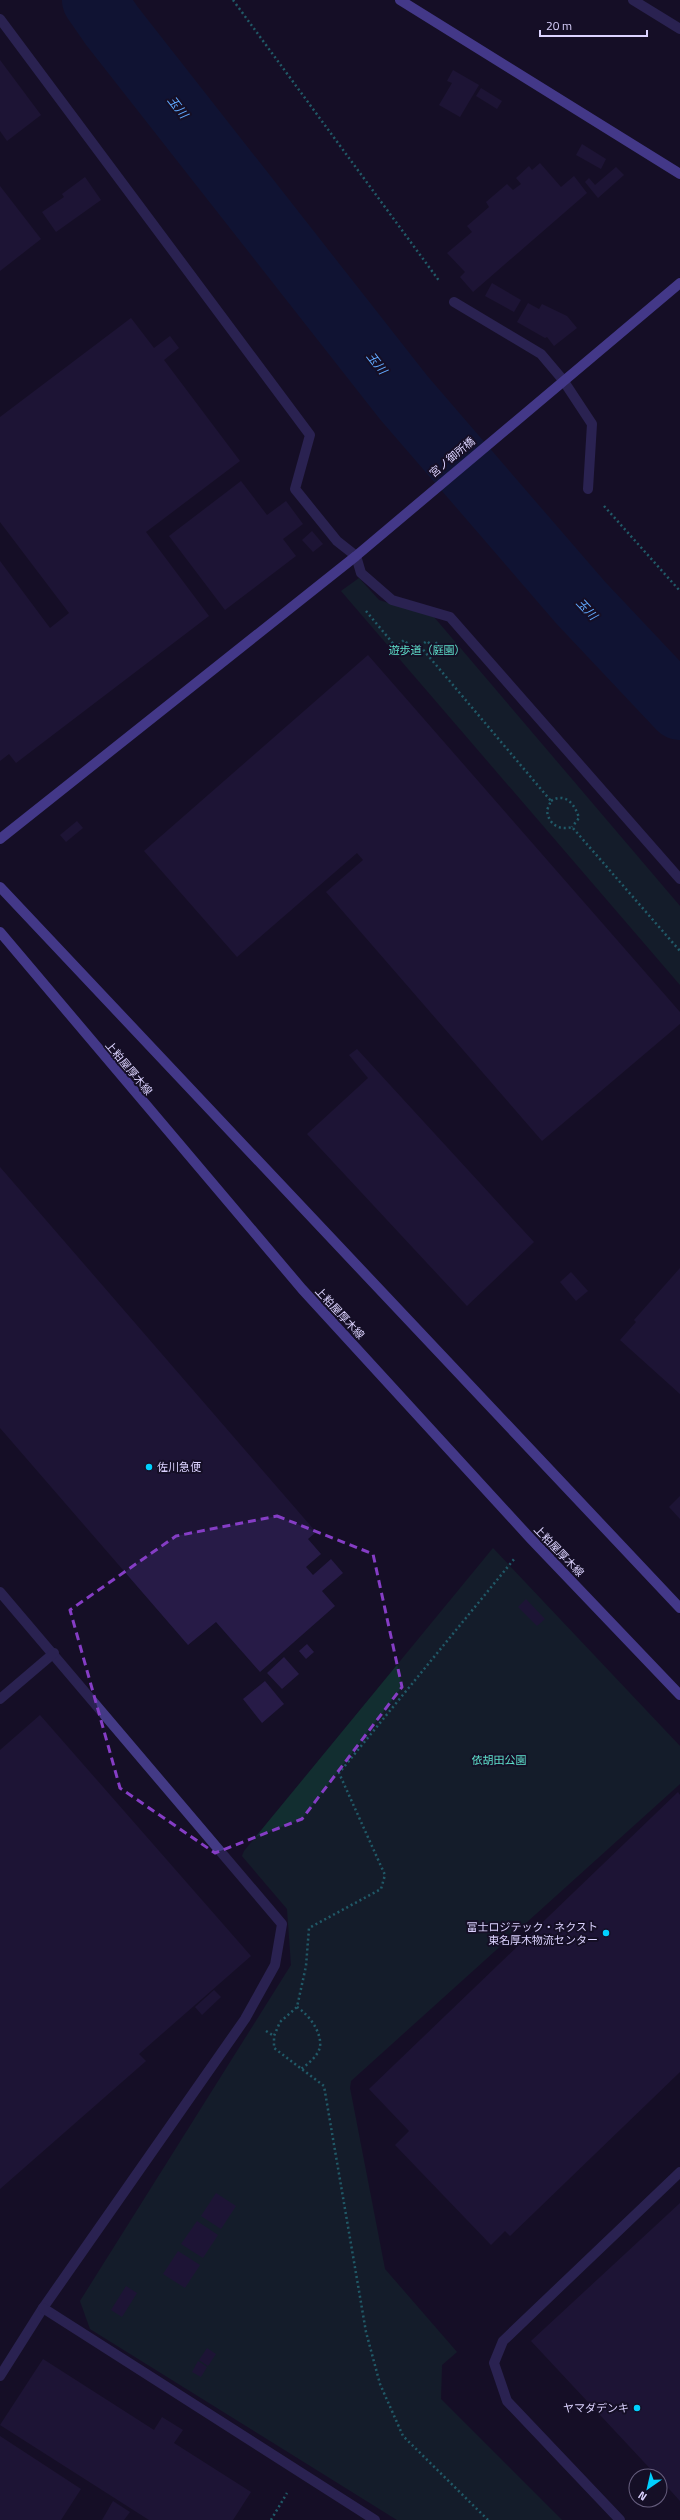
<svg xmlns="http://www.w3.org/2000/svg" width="680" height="2520" font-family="'Titillium Web','Noto Sans JP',sans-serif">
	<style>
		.green { fill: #122e30 }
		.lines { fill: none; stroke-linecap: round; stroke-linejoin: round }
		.river { stroke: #0a1a44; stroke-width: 64 }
		.building { fill: #271b47 }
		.path { stroke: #2eb5b8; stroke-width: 2.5; stroke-dasharray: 2 3; stroke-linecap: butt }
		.lane { stroke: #433a85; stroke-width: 10 }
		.street { stroke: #433a85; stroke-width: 10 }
		.secondary { stroke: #7a6aff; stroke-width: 10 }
		.marked { fill: none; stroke: #853dc5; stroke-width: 3; stroke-dasharray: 8 5; stroke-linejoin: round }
		.poi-dot { fill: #00d0fe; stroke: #150f26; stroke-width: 1.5 }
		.labels { text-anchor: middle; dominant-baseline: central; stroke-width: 4; stroke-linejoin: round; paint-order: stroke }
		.street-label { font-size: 11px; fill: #dcd3ff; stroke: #150f26 }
		.park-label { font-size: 11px; fill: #5ee0cb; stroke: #150f26 }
		.poi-label { font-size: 11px; fill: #dcd3ff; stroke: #150f26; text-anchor: end }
		.water-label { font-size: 12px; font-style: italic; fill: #61a9ff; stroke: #150f26 }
	</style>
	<rect width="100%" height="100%" fill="#150f26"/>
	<g class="green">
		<polygon points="359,578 379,600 434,617 680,906 680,985 341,591"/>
		<polygon points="493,1548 680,1746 680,1784 351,2081 350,2088 385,2269 457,2352 442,2365 441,2399 562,2520 397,2520 90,2329 80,2301 291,1965 287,1909 242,1856 244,1851"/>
	</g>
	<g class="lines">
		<polyline class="river" points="94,0 112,26 404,398 581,603 680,708"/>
	</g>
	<g class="building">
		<polygon points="0,60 41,115 7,141 0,131"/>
		<polygon points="453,70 479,85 460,117 439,105 452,83 447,81"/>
		<polygon points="481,88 502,101 497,109 476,96"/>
		<polygon points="582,144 606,159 601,169 576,155"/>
		<polygon points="540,163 561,187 574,176 587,193 473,292 460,277 465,272 447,253 472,232 467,226 489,207 486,202 507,184 513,190 521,184 516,178 529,166 532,170"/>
		<polygon points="616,167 624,175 598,198 585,182 589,178 595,185"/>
		<polygon points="85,177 101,200 56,232 42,212 64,197 62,194"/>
		<polygon points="0,186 41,239 0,271"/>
		<polygon points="492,283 521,300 514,312 485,296"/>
		<polygon points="528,303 539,309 542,304 567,316 577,328 554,346 547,337 545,338 517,322"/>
		<polygon points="131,318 154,348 170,336 179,348 164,360 240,461 146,532 209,616 16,763 9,754 0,761 0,561 50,628 69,613 0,522 0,417"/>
		<polygon points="241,481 267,515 286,501 303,524 283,539 296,556 225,610 169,536"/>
		<polygon points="312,531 323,544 313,552 302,540"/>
		<polygon points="368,655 680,1012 680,1024 542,1141 326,892 363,860 357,853 237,957 144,851"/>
		<polygon points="77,821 83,828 66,842 60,835"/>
		<polygon points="357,1049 534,1242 467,1306 307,1134 368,1078 349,1055"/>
		<polygon points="0,1167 316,1532 308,1539 321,1554 306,1567 313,1575 331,1559 343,1573 322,1591 335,1606 260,1672 216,1622 188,1645 0,1428"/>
		<polygon points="680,1268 680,1394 620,1340 636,1322 634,1320"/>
		<polygon points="571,1272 588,1291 576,1301 560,1282"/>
		<polygon points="680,1496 680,1519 669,1507"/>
		<polygon points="526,1599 545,1619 537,1626 518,1607"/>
		<polygon points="307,1644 314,1652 306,1659 299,1651"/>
		<polygon points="284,1657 299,1674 282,1689 267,1673"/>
		<polygon points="265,1681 284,1704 262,1723 243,1699"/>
		<polygon points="40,1715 251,1956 139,2054 146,2061 0,2189 0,1750"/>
		<polygon points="678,1792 680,1795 680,2072 510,2236 505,2231 491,2245 395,2145 409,2131 369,2089"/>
		<polygon points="214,1990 221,1997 202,2015 195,2007"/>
		<polygon points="216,2193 236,2206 221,2229 201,2216"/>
		<polygon points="680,2203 680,2501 660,2479 660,2476 657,2476 531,2341"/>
		<polygon points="197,2221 218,2235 203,2258 181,2244"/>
		<polygon points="178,2251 200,2265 185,2288 163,2274"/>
		<polygon points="126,2286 137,2293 122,2317 111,2310"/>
		<polygon points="207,2348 216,2354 208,2366 199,2360"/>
		<polygon points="43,2359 154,2430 162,2417 183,2430 174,2443 251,2492 233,2520 149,2520 0,2425"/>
		<polygon points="198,2361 207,2367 201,2377 192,2372"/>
		<polygon points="0,2436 81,2489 61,2520 0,2520"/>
		<polygon points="113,2501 130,2512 124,2520 102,2520"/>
	</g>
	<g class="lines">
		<g class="path">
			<polyline points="233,0 440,282"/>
			<polyline points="604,506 680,591"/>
			<path d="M366 611 396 647 404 640 415 651 420 646 551 801 547 810C548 824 559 831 572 827L680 951"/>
			<polyline points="420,646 427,641 432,646 438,642 439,644"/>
			<path d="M551 801C565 792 575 804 579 818L572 827"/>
			<path d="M297 2007C309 2015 322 2032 320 2047 318 2056 308 2064 301 2069"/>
			<polyline points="266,2031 274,2036"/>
			<polyline points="271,2520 287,2493"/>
			<polyline points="488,2520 403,2436 380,2384 366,2332 324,2086 274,2048 274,2036 280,2022 297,2007 306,1966 309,1928 381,1889 385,1875 339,1773 515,1558"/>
		</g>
		<g class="lane">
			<polyline points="633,0 680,29"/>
			<polyline points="620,2520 507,2401 494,2363 503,2341 680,2172"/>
		</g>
		<g class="street">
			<polyline points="0,19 310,435 295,489 337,541 356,556 361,573 392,600 450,617 680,879"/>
			<polyline points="454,302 541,354 563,380 592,424 588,489"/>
			<polyline points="0,1592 282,1924 275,1965 245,2019 43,2308 0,2376"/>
			<polyline points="0,1699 54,1653"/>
			<polyline points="43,2308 375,2520"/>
		</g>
		<g class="secondary">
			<polyline points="400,0 680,174"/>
			<polyline points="0,839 356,556 680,283"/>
			<polyline points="0,887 680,1608"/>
			<polyline points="0,932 302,1289 531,1539 680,1695"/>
		</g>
	</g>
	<path d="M0 0H680V2520H0ZM277 1516 373 1554 402 1687 302 1819 215 1853 120 1788 70 1610 176 1536Z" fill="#150f26" fill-opacity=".55" fill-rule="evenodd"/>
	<path class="marked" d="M277 1516 373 1554 402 1687 302 1819 215 1853 120 1788 70 1610 176 1536Z"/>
	<g class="poi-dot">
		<circle cx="149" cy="1467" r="4"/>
		<circle cx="606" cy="1933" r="4"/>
		<circle cx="637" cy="2408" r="4"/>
	</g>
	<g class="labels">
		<g class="street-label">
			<text transform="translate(452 457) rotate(-40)">宮ノ御所橋</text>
			<text transform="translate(129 1068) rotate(50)">上粕屋厚木線</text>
			<text transform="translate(340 1313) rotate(47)">上粕屋厚木線</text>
			<text transform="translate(559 1551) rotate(46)">上粕屋厚木線</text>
		</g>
		<g class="park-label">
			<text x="427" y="650">遊歩道（庭園）</text>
			<text x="499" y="1760">依胡田公園</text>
		</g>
		<g class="poi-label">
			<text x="157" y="1467" text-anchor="start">佐川急便</text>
			<text x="598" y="1927">富士ロジテック・ネクスト<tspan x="598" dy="13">東名厚木物流センター</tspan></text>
			<text x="629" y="2408">ヤマダデンキ</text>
		</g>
		<g class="water-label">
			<text transform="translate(178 107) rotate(52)">玉川</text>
			<text transform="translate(377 363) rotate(52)">玉川</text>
			<text transform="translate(587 609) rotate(47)">玉川</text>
		</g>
	</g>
	<g transform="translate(648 2488) rotate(214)"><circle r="19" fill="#150f26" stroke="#655d7d"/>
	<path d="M0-3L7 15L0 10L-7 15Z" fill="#00d0fe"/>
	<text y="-6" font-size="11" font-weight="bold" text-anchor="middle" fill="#dcd3ff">N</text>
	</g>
	<path d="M540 30v6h107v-6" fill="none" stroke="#dcd3ff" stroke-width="2"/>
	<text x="546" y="30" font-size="12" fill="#dcd3ff" stroke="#150f26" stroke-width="3" paint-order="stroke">20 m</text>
</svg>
